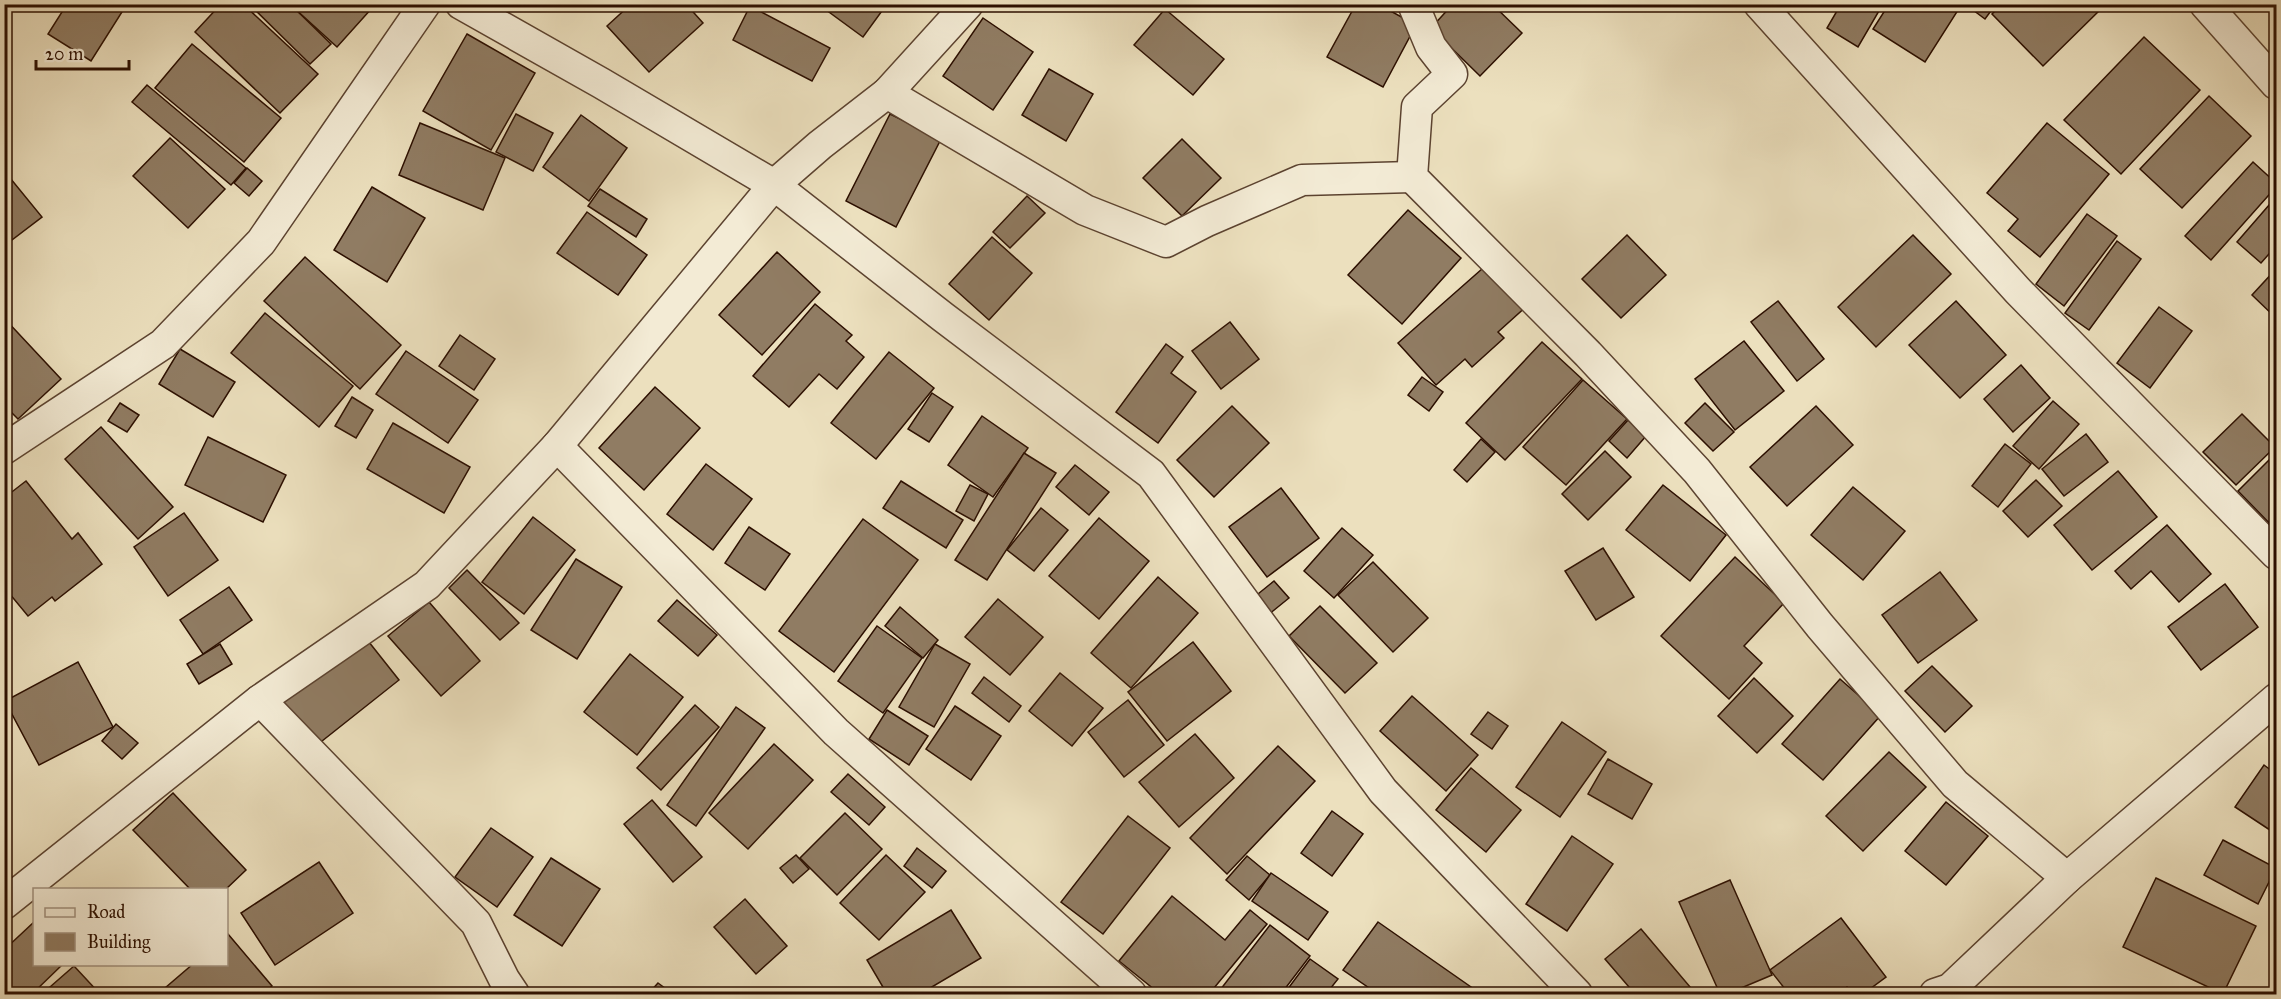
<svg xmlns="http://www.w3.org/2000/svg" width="2281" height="999" font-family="'IM FELL Great Primer',serif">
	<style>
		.building { fill: #907c63; stroke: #2c0f00; stroke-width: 1.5 }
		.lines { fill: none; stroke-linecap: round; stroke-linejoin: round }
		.street-casing { stroke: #5c4330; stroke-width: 33 }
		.street { stroke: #f3ebd5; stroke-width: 30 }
	</style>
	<rect width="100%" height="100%" fill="#ece0be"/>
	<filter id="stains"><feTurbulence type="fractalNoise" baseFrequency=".00333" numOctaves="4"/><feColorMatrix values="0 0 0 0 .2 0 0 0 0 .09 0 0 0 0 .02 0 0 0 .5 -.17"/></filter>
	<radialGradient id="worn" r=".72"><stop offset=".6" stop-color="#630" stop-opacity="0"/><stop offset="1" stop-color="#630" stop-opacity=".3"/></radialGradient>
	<g class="building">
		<polygon points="67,4 127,4 91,61 48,34"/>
		<polygon points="221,4 243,4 318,74 280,113 195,32"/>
		<polygon points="249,4 290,4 331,44 310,64"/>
		<polygon points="293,4 368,4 372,8 337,47 292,6"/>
		<polygon points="498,4 514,4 509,12"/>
		<polygon points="631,4 686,4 703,23 649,72 607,26"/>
		<polygon points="818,4 887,4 863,37"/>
		<polygon points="1356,4 1378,4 1416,25 1383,87 1327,57"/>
		<polygon points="1453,4 1492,4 1522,33 1480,76 1431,28"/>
		<polygon points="1841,4 1883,4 1858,47 1827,28"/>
		<polygon points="1889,4 1956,4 1960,7 1925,62 1873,29"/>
		<polygon points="1965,4 1996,4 1985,19"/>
		<polygon points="2002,4 2053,6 2106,4 2043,66 1992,14"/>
		<polygon points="750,6 830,48 812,81 733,40"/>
		<polygon points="1165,9 1224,59 1193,95 1134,45"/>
		<polygon points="983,18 1033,52 993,110 943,76"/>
		<polygon points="467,34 535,73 491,150 423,111"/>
		<polygon points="2144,37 2200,90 2121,174 2064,120"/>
		<polygon points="192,44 281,118 244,162 155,88"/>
		<polygon points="1049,69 1093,94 1066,141 1022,115"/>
		<polygon points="147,85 246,168 231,185 132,102"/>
		<polygon points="4,93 11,96 4,107"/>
		<polygon points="2209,96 2251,136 2182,208 2140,169"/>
		<polygon points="516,114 553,133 533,171 496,152"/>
		<polygon points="890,114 941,139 896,227 846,201"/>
		<polygon points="581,115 627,148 589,201 543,167"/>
		<polygon points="420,123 505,158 483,210 399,175"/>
		<polygon points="2047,123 2109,174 2040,257 2008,231 2018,219 1987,193"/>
		<polygon points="170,138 225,189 188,228 133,176"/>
		<polygon points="1182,139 1221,178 1182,216 1143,178"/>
		<polygon points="2253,162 2276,183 2276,187 2211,260 2185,236"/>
		<polygon points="247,168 262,181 249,196 234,183"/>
		<polygon points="6,173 42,217 4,246 4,175"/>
		<polygon points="372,187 425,218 387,282 334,250"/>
		<polygon points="600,189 647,219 636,237 588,206"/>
		<polygon points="1027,196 1045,213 1010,248 993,232"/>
		<polygon points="2276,197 2276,246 2261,263 2237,242"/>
		<polygon points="1408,210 1461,258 1402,324 1348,275"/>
		<polygon points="587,212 647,255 618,295 557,253"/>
		<polygon points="2087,214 2117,236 2064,306 2036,284"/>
		<polygon points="1627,235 1666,275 1621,318 1582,279"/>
		<polygon points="1913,235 1951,274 1876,347 1838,307"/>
		<polygon points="992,237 1032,273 989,320 949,284"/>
		<polygon points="2117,241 2141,259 2089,330 2065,313"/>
		<polygon points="777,252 820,292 762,355 719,315"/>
		<polygon points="305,257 401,345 360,389 264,301"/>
		<polygon points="1491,261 1529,304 1498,332 1504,338 1472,367 1465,359 1436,385 1398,343"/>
		<polygon points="2276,269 2276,318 2252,295"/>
		<polygon points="1778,301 1824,359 1797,381 1751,322"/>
		<polygon points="1956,301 2006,355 1960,398 1909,345"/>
		<polygon points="815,304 852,335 846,341 864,357 837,389 819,374 789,407 753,376"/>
		<polygon points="2159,307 2192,331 2150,388 2117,363"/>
		<polygon points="265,313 353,386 319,427 231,353"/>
		<polygon points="4,318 61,379 18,419 4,405"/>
		<polygon points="1230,322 1259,359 1221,389 1192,351"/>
		<polygon points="460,335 495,359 474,390 439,366"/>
		<polygon points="1744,341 1784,391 1735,430 1695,379"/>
		<polygon points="1542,342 1582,379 1505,460 1466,423"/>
		<polygon points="1166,344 1183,357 1171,373 1196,392 1158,443 1116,412"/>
		<polygon points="180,349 235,382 213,417 159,384"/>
		<polygon points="406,351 478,400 448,443 376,394"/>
		<polygon points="889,352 934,388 876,459 831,423"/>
		<polygon points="2021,365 2050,398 2013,432 1984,399"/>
		<polygon points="1422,377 1443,392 1429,411 1408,395"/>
		<polygon points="1583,380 1627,419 1566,485 1523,447"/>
		<polygon points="655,387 700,428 644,490 599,448"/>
		<polygon points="932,393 953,407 929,442 908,429"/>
		<polygon points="352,397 373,410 356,438 335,426"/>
		<polygon points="2053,401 2079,424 2039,469 2013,446"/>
		<polygon points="120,403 139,415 127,432 108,421"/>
		<polygon points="1705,403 1734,432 1713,451 1685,423"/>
		<polygon points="1232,406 1269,443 1214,497 1177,460"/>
		<polygon points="1816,406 1853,445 1787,506 1750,467"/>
		<polygon points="2242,414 2275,447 2236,485 2203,452"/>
		<polygon points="982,416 1028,448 993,497 948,465"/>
		<polygon points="1628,420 1646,436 1627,458 1609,441"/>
		<polygon points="393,423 470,467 444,513 367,469"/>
		<polygon points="101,427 173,507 138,539 65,459"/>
		<polygon points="2086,434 2108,462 2064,496 2042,469"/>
		<polygon points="208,437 286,475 263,522 185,485"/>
		<polygon points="1481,439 1495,452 1467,482 1454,470"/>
		<polygon points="2005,444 2031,464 1998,507 1972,486"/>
		<polygon points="1605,451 1631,477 1588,520 1562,494"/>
		<polygon points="1024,453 1056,473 987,580 955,560"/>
		<polygon points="2276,453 2276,530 2238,491"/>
		<polygon points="706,464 752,499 713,550 667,514"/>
		<polygon points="1075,465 1109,492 1089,515 1056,487"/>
		<polygon points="2118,471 2157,517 2092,570 2054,525"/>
		<polygon points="2036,480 2062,506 2028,537 2003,511"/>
		<polygon points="26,481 72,539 78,533 102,564 55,601 52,597 28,616 4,587 4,584 10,580 4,573 4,498"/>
		<polygon points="901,481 963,520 946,548 883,508"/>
		<polygon points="970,485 988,494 974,521 956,511"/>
		<polygon points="1663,485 1726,535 1690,581 1626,530"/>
		<polygon points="1853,487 1905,531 1863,580 1811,535"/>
		<polygon points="1281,488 1319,538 1267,577 1229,527"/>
		<polygon points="1041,508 1068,530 1034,571 1007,550"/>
		<polygon points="184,513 218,560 168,596 134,547"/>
		<polygon points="533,517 575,550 524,614 482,582"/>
		<polygon points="1099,518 1149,561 1099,619 1049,576"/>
		<polygon points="863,519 918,560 834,672 779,631"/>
		<polygon points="2167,525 2211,574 2179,602 2151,571 2131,589 2115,571"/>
		<polygon points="749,527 790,554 765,590 725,563"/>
		<polygon points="1342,528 1373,555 1334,598 1304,571"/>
		<polygon points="1603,548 1634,597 1596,620 1565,571"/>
		<polygon points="1735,557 1784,603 1744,646 1762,663 1729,699 1661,636"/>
		<polygon points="576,559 622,587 577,659 531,630"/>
		<polygon points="1373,562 1428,618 1393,652 1338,595"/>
		<polygon points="467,570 519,623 500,640 449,588"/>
		<polygon points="1940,572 1977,620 1918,663 1882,615"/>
		<polygon points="1158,577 1198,613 1131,688 1091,653"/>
		<polygon points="1274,581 1289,598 1268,615 1253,598"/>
		<polygon points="2225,584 2258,627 2201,670 2168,627"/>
		<polygon points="229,587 252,620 203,654 180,620"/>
		<polygon points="998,599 1043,637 1010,675 965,637"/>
		<polygon points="677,600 717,635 698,656 658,621"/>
		<polygon points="429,602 480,661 441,696 388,636"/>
		<polygon points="1320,606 1377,663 1345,693 1289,636"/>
		<polygon points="900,607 938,640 923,658 885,626"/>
		<polygon points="877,626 922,658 883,713 838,681"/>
		<polygon points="361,632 399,680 317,745 279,698"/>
		<polygon points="1193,642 1231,691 1167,741 1128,692"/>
		<polygon points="220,644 232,664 199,684 187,664"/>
		<polygon points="935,644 970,664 934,727 899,707"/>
		<polygon points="630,654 683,697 637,755 584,712"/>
		<polygon points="78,662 113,727 39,765 5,701"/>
		<polygon points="1932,666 1972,706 1945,732 1905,691"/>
		<polygon points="1060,673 1103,708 1072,746 1029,711"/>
		<polygon points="984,677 1021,706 1009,722 972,693"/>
		<polygon points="1754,678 1793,716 1757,753 1718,716"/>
		<polygon points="1840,679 1881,715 1823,780 1782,744"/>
		<polygon points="1412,696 1478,755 1446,791 1380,731"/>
		<polygon points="1128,700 1164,745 1124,777 1088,732"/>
		<polygon points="695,705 719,727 661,790 637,768"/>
		<polygon points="955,706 1001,736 971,780 926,749"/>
		<polygon points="736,707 765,728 696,826 667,805"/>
		<polygon points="887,710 928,736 909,765 869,739"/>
		<polygon points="1488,712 1508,726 1492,749 1471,734"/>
		<polygon points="1562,722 1606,752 1560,817 1516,787"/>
		<polygon points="116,724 138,743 122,759 102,741"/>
		<polygon points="1195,734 1234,778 1179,827 1139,782"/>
		<polygon points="2276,742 2276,755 2270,751"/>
		<polygon points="774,744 813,780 748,849 709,813"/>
		<polygon points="1278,746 1315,781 1227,874 1190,838"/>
		<polygon points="1889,752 1926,787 1863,851 1826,816"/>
		<polygon points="1608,759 1652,784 1632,819 1588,794"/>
		<polygon points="2264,765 2276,774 2276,834 2235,807"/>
		<polygon points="1471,768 1521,810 1486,852 1436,810"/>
		<polygon points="848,774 885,807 869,825 831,792"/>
		<polygon points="173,793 246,870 225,890 191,890 133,830"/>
		<polygon points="652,800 702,857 673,882 624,824"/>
		<polygon points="1946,802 1988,836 1946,885 1905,851"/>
		<polygon points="1332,811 1363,834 1332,876 1301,853"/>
		<polygon points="845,813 882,849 837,895 800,858"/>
		<polygon points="1128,816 1170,848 1103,934 1061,902"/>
		<polygon points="491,828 533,857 497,907 455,877"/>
		<polygon points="1572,836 1613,864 1567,931 1526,904"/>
		<polygon points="2223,840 2276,868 2258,904 2204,875"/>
		<polygon points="917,848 946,871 932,888 904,866"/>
		<polygon points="796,855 809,869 793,883 780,868"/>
		<polygon points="886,855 925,892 879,940 840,903"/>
		<polygon points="1247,856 1270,875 1249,900 1226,880"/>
		<polygon points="551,858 600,889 562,946 514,915"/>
		<polygon points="319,862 353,913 275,965 241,913"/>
		<polygon points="1271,873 1328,912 1308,940 1252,901"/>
		<polygon points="2156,878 2256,926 2223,994 2123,947"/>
		<polygon points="1730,880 1772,975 1727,994 1720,994 1679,902"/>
		<polygon points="1172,896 1225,940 1250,910 1267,924 1209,994 1160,994 1119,961"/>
		<polygon points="745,899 787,946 756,974 714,927"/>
		<polygon points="951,910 981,958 920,994 887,994 867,960"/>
		<polygon points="1841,918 1886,977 1863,994 1853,994 1847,987 1837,994 1789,994 1770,970"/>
		<polygon points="34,922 34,964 63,964 32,994 4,994 4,950"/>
		<polygon points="1378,922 1481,994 1378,994 1343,970"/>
		<polygon points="1270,925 1310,956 1281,994 1217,994"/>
		<polygon points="1641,929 1696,994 1635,994 1605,959"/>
		<polygon points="228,934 272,986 262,994 158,994 193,964 226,964 226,936"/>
		<polygon points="1310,959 1338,979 1326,994 1284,994"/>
		<polygon points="74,966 100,994 42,994"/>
		<polygon points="658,983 673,994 648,994"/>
	</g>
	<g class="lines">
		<defs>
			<g id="street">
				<polyline points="461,4 601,83 774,185 943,317 1151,474 1383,791 1577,994"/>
				<polyline points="1413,4 1431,47 1452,74 1417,107 1412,177 1588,354 1697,471 1820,626 1955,784 2067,878"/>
				<polyline points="1759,4 2018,291 2276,554"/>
				<polyline points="2205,4 2276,84"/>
				<polyline points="887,93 1085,210 1166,242 1207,221 1302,180 1412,177"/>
				<polyline points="557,446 836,732 1131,994"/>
				<polyline points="4,449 163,344 261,242 425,4"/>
				<polyline points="260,700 476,923 504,979 514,994"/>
				<polyline points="4,904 260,700 427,585 557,446 774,185 820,145 887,93 968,4"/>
				<polyline points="1935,994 1950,989 2067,878 2276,699"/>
			</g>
		</defs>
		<use href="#street" class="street-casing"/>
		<use href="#street" class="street"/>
	</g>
	<rect width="2281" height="999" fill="none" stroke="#ece0be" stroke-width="24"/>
	<rect x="6" y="6" width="2269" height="987" fill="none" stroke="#2c0f00" stroke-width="3"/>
	<rect x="12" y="12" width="2257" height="975" fill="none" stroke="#2c0f00" stroke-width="1.5"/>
	<rect x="33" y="888" width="195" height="78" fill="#f3ebd5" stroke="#a39380" stroke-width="1.5"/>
	<rect x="45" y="908" width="30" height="9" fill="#f3ebd5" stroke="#a39380" stroke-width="1.5"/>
	<text x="87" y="918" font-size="18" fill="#2c0f00">Road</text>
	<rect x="45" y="933" width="30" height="18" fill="#907c63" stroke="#a39380" stroke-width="1.5"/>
	<text x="87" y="948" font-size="18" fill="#2c0f00">Building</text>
	<path d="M36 60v9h93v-9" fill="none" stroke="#2c0f00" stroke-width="3"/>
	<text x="45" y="60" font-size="18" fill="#2c0f00" stroke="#f3ebd5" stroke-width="4.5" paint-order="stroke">20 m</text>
	<rect width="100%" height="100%" filter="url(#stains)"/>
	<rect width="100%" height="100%" fill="url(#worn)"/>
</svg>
